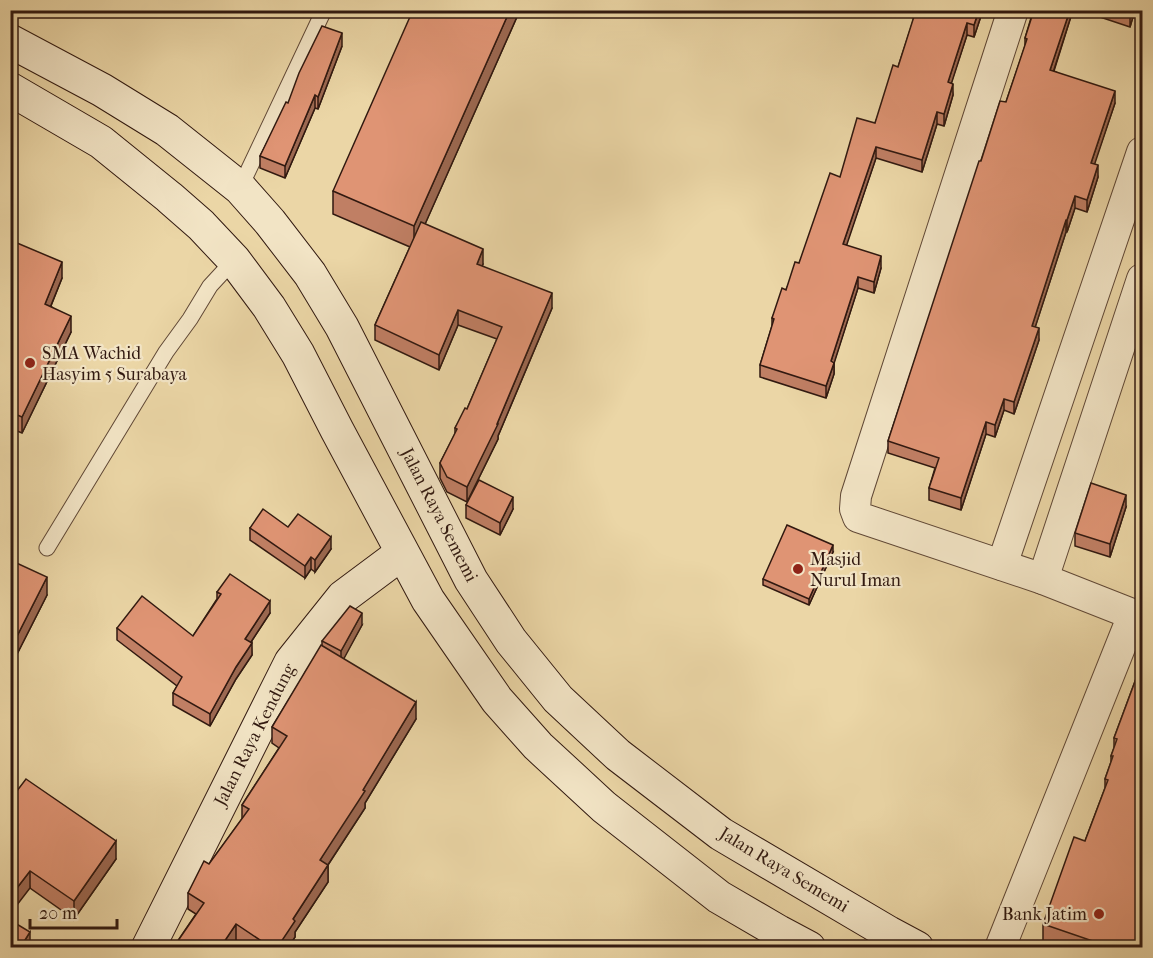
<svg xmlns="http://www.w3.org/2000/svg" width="1153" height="958" font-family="'IM FELL French Canon',serif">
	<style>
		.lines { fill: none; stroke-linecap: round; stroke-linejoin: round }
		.lane-casing { stroke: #604836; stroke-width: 17 }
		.street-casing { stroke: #604836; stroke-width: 32 }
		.secondary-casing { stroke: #311910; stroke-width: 35 }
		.lane { stroke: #f2e4c5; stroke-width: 15 }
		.street { stroke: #f2e4c5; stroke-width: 30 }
		.secondary { stroke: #f2e4c5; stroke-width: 33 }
		.wall { fill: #c07f64; stroke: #311910; stroke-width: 1.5 }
		.shaded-wall { fill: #9c6851; stroke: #311910; stroke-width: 1.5 }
		.building { fill: #df9474; stroke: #311910; stroke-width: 1.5 }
		.poi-dot { fill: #8f2418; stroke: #f2e4c5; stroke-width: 2 }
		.labels { text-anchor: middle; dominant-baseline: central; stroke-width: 4.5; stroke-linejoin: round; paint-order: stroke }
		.poi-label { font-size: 18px; fill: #311910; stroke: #f2e4c5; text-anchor: start }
		.street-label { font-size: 18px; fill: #311910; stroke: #f2e4c5 }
	</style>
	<rect width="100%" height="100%" fill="#ebd6a6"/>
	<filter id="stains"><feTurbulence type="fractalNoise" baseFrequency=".00333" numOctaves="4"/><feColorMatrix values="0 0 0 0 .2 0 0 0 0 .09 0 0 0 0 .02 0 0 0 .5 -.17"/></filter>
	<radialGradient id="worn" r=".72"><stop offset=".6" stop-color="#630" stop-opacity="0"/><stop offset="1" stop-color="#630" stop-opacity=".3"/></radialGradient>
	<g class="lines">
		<defs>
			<g id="lane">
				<polyline points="240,188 324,10"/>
				<polyline points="47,548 166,352 190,319 210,286 234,260"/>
			</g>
			<g id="street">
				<polyline points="1013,10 856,496 855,509 858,517 1043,579 1142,618"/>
				<polyline points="1002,565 1142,152"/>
				<polyline points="1043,579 1142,279"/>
				<polyline points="1000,948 1133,615"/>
			</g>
			<g id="secondary">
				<polyline points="10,41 102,90 167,130 240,188 270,222 310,274 342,327 471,580 511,641 558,699 618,755 721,834 889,933 917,948"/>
				<polyline points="10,89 101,142 169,197 201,225 234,260 269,307 298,354 337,430 428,600 497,700 538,746 604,807 719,897 779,932 809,948"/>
				<polyline points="148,948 291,662 343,597 402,553"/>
			</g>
		</defs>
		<use href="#lane" class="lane-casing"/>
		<use href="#street" class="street-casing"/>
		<use href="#secondary" class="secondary-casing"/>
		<use href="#lane" class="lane"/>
		<use href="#street" class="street"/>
		<use href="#secondary" class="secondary"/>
	</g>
	<g class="wall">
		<polygon points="520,10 425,224 483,264 482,266 552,308 498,436 498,439 467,502 447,492 440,478 440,463 455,434 455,428 467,409 497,339 458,325 439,370 375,340 375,325 410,247 333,214 333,191"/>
		<polygon points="903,10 983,10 974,37 967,35 951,83 953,95 944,126 937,124 922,172 876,158 846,245 881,268 874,293 858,288 834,362 834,374 826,398 760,377 760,365 772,326 772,318 799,263 840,177 875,123 898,67 914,18 903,15"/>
		<polygon points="1029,10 1073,10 1054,71 1115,103 1094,164 1098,177 1087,212 1075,208 1067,232 1066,232 1035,327 1039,340 1014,414 1004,410 995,437 986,434 961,510 929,500 929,488 935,468 888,453 888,441 981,161 1006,102 1025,46 1025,38 1031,18 1029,17"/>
		<polygon points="1079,10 1135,10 1130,27"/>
		<polygon points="342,46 318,109 315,108 285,178 260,168 260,156 288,103"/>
		<polygon points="10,240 62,278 51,306 71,332 22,433 10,428"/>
		<polygon points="1143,330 1143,364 1137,363 1137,350"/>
		<polygon points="466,505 513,509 500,535 466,518"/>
		<polygon points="1126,507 1110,557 1075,546 1075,533"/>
		<polygon points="250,528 331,549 315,572 311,569 305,578 250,540"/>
		<polygon points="833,552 809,605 763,585 763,579"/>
		<polygon points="10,560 47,595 13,662 10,661"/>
		<polygon points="217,592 270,613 251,642 252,655 236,679 210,726 173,705 173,693 177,686 117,640 117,628 193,636 217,599"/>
		<polygon points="362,625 343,659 416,719 365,803 365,808 328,865 328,882 295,932 295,937 288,948 247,948 236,940 231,948 173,948 196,914 188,909 188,893 242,819 242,805 279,748 272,743 272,727 322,646 322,641"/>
		<polygon points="1137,676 1143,948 1047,948 1043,946 1043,924 1085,841 1105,788 1105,779 1111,762 1111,756 1114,748 1114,738"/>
		<polygon points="10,800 116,859 74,919 30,888"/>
	</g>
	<g class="shaded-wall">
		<polygon points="510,10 520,10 414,249 414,226"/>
		<polygon points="979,10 983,10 974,37 974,25"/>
		<polygon points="1070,10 1073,10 1050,82 1050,70"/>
		<polygon points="1132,10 1135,10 1130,27 1130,15"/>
		<polygon points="967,23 967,35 948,94 948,82"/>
		<polygon points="342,33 342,46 318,109 318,97"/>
		<polygon points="953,84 953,95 944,126 944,114"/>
		<polygon points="1115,91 1115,103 1091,175 1091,163"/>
		<polygon points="315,95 315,108 285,178 285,166"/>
		<polygon points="937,112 937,124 922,172 922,160"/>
		<polygon points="876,147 876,158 843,256 843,244"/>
		<polygon points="1098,165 1098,177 1087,212 1087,200"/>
		<polygon points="1075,196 1075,208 1067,232 1067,220"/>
		<polygon points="1066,220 1066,232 1032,337 1032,326"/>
		<polygon points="483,249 483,264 477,279 477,264"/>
		<polygon points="881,256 881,268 874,293 874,282"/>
		<polygon points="62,262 62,278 45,320 45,304"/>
		<polygon points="858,277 858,288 831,373 831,361"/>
		<polygon points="552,293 552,308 498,436 498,439 467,502 467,487 497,424"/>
		<polygon points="458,310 458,325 439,370 439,355"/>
		<polygon points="71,316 71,332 22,433 22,417"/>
		<polygon points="1039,328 1039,340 1014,414 1014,402"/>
		<polygon points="834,363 834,374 826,398 826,386"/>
		<polygon points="1004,399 1004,410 995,437 995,425"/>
		<polygon points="986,422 986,434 961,510 961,498"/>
		<polygon points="1126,495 1126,507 1110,557 1110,544"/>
		<polygon points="513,497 513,509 500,535 500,523"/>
		<polygon points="331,537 331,549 315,572 315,560"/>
		<polygon points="833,545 833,552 809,605 809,599"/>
		<polygon points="311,557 311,569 305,578 305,566"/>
		<polygon points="47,577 47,595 13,662 13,644"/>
		<polygon points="270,601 270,613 245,651 245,639"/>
		<polygon points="362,613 362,625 341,664 341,651"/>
		<polygon points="252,643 252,655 236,679 210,726 210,714 236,667"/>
		<polygon points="416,702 416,719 365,803 365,808 320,877 320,860"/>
		<polygon points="116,841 116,859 74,919 74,901"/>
		<polygon points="328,865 328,882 295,932 295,937 288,948 277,948 293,919"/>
		<polygon points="30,871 30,888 10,914 10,897"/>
		<polygon points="236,924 236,940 231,948 220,948"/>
		<polygon points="30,932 30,948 20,948"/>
	</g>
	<g class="building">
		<polygon points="413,10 510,10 414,226 333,191"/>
		<polygon points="916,10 979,10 974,25 967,23 948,82 953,84 944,114 937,112 922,160 876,147 843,244 881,256 874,282 858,277 831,361 834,363 826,386 760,365 774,319 772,318 782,288 786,290 795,262 799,263 830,173 840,177 857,118 875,123 893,65 898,67"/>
		<polygon points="1034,10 1070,10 1050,70 1115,91 1091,163 1098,165 1087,200 1075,196 1067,220 1066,220 1032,326 1039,328 1014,402 1004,399 995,425 986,422 961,498 929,488 939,458 888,441 979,161 981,161 1000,101 1006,102 1027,39 1025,38"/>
		<polygon points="1115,10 1132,10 1130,15"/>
		<polygon points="322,26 342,33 318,97 315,95 285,166 260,156 286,102 288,103 299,73"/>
		<polygon points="421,222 483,249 477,264 552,293 497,424 498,424 467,487 447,477 440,463 457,429 455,428 465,408 467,409 502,327 458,310 439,355 375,325"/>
		<polygon points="10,240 62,262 45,304 71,316 22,417 10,412"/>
		<polygon points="1143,330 1143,352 1137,350"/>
		<polygon points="479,480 513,497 500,523 466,505"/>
		<polygon points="1091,483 1126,495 1110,544 1075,533"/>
		<polygon points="263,509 288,527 298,514 331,537 315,560 311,557 305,566 250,528"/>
		<polygon points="787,525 833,545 809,599 763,579"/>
		<polygon points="10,560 47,577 13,644 10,643"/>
		<polygon points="230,574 270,601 245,639 252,643 236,667 210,714 173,693 182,677 117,628 142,596 193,636 221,594 217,592"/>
		<polygon points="350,606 362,613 341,651 322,641"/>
		<polygon points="321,645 416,702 363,790 365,791 320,860 328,865 293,919 295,921 277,948 272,948 236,924 220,948 173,948 204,903 188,893 204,861 209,864 249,809 242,805 287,736 272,727"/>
		<polygon points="1143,670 1143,948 1113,948 1043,924 1074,837 1085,841 1108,780 1105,779 1113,756 1111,756 1117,739 1114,738 1137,676 1140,677"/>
		<polygon points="26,779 116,841 74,901 30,871 10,897 10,800"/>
		<polygon points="10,920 30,932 20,948 10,948"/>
	</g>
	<g class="poi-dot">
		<circle cx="30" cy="363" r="6"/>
		<circle cx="798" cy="569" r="6"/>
		<circle cx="1099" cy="914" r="6"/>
	</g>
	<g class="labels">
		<g class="poi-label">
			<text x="42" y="353">SMA Wachid<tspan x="42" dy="21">Hasyim 5 Surabaya</tspan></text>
			<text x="810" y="559">Masjid<tspan x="810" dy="21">Nurul Iman</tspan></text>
			<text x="1087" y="914" text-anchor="end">Bank Jatim</text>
		</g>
		<g class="street-label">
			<text transform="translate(439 515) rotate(63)">Jalan Raya Sememi</text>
			<text transform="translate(255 735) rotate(-63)">Jalan Raya Kendung</text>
			<text transform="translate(784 870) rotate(31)">Jalan Raya Sememi</text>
		</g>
	</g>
	<rect width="1153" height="958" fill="none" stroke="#ebd6a6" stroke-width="36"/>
	<rect x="12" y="12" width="1129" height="934" fill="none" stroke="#311910" stroke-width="3"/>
	<rect x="18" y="18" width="1117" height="922" fill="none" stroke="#311910" stroke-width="1.5"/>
	<path d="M30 919v9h87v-9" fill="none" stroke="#311910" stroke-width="3"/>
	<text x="39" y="919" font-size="18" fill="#311910" stroke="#f2e4c5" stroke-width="4.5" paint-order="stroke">20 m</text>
	<rect width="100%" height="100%" filter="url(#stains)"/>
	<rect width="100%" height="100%" fill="url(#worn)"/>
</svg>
